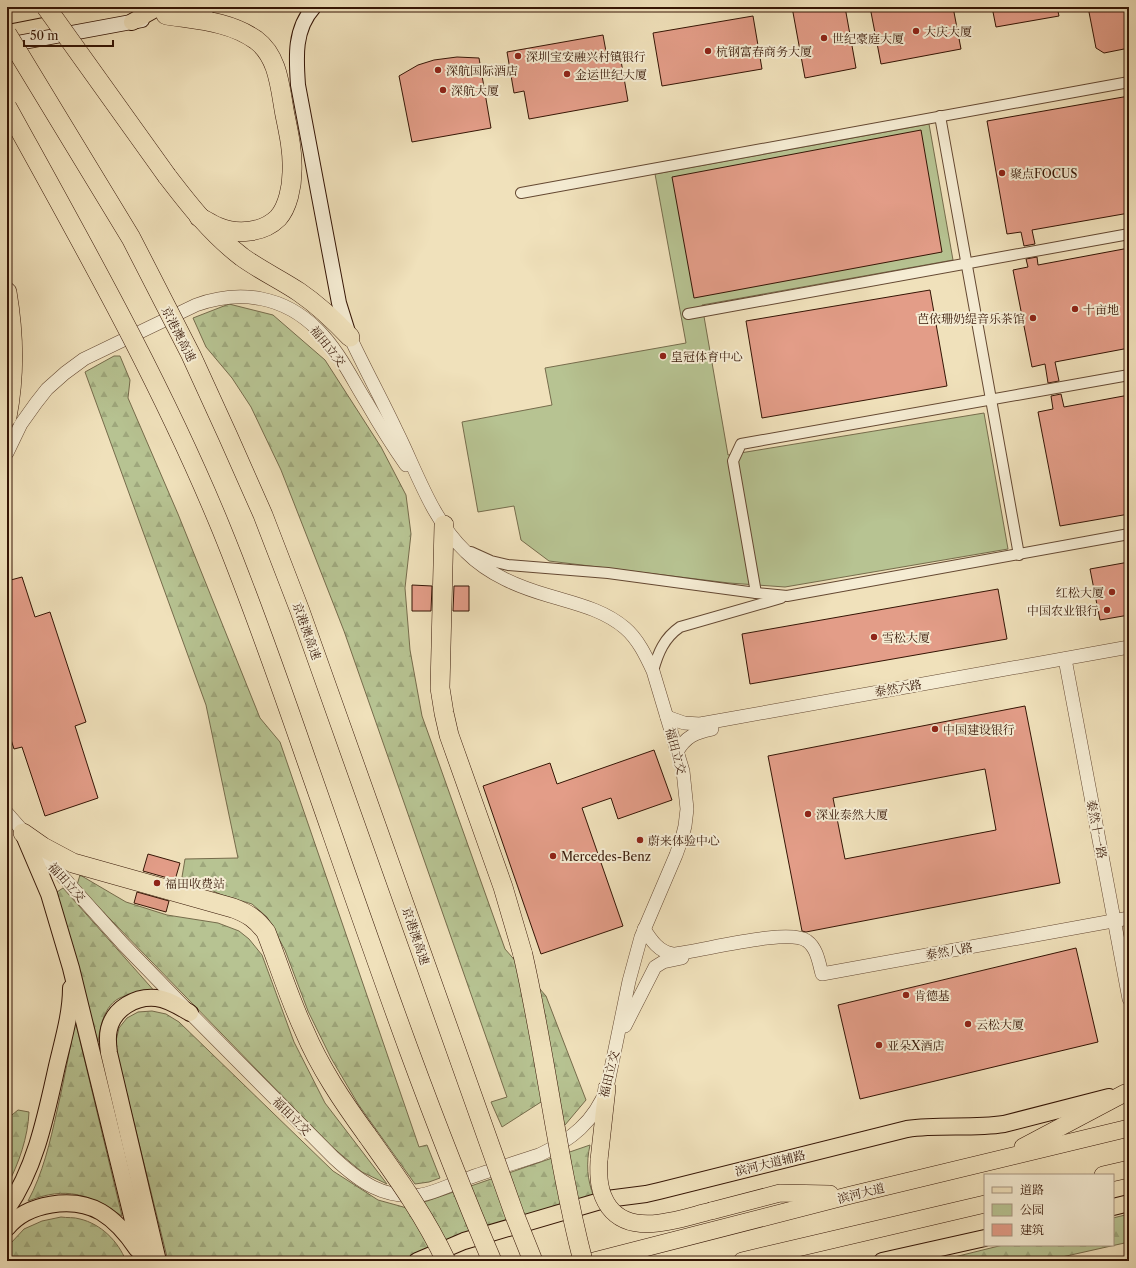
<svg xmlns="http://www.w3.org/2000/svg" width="1136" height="1268" font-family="'Libre Caslon Text','Noto Serif SC',serif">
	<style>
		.green { fill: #b7c392; stroke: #766c4c }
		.forest { fill: url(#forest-firs); stroke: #766c4c }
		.building { fill: #e39d88; stroke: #351505; fill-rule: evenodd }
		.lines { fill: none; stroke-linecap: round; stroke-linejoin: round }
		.minor-casing { stroke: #644832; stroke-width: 12 }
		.tertiary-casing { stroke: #644832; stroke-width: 14 }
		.secondary-casing { stroke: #351505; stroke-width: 16 }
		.primary-casing { stroke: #351505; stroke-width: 18 }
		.trunk-casing { stroke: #351505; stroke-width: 18 }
		.motorway-casing { stroke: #351505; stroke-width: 20 }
		.minor { stroke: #f5ecd3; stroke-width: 10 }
		.tertiary { stroke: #f5ecd3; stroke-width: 13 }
		.secondary { stroke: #f5ecd3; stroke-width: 14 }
		.primary { stroke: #f0e1bb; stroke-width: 16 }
		.trunk { stroke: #f0e1bb; stroke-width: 17 }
		.motorway { stroke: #f0e1bb; stroke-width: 19 }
		.trunk-bridge-casing { stroke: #351505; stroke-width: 18; stroke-linecap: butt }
		.motorway-bridge-casing { stroke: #351505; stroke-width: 20; stroke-linecap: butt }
		.trunk-bridge { stroke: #f0e1bb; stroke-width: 17 }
		.motorway-bridge { stroke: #f0e1bb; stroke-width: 19 }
		.poi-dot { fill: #8f2418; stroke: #f5ecd3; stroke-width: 1.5 }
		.labels { text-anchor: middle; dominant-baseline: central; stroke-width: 4; stroke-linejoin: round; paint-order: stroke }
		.poi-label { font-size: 12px; fill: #351505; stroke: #f5ecd3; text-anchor: start }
		.street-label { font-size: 12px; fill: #351505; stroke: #f5ecd3 }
	</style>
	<defs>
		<pattern id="forest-firs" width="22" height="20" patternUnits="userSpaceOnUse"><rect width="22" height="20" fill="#b7c392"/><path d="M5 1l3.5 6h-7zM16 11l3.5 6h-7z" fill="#9ea77c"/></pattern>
	</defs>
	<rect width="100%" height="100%" fill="#f0e1bb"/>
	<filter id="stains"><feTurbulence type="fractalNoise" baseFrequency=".005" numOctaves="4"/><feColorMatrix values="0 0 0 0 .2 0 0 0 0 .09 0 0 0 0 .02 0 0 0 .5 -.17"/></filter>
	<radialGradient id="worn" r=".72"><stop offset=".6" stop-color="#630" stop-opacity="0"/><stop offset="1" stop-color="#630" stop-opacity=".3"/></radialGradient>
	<polygon class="green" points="929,124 953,260 702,305 728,455 984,413 1008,549 785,587 729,583 549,561 521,540 514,506 478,512 462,422 552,405 545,368 686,343 655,174"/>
	<g class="forest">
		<polygon points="229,304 273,315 325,360 381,447 406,495 411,534 405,588 410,650 422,716 505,949 546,996 586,1100 565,1125 541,1102 502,1127 491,1102 507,1097 344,631 281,470 251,407 232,378 206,347 193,318"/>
		<polygon points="114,356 120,356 130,380 128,398 178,514 260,718 280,742 419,1147 427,1145 440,1178 429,1182 415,1184 358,1104 331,1058 308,1011 285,950 267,917 252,904 222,895 182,877 185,859 238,858 206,705 85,372"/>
		<polygon points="80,875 126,902 167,915 218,923 239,931 249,939 262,955 294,1042 325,1103 387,1184 362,1172 331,1146 77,885"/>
		<path d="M63 888 157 994C148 994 140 994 131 995 106 997 101 1022 98 1042L54 894Z"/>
		<path d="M152 1011 166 1014 179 1022 333 1171 378 1200 407 1208 590 1145C586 1163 587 1180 594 1197L459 1235 401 1261H168L117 1054 116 1041 119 1028 127 1018 138 1012Z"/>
		<path d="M75 1020 122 1216C88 1194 67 1186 28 1201 43 1173 50 1142 57 1111 64 1080 70 1050 75 1020Z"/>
		<path d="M18 1110 29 1112C28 1137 19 1163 7 1186V1119Z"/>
		<polygon points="1129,1214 1129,1242 1044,1261 938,1261 1003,1245 1113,1245 1113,1218"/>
		<path d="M61 1217C67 1218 74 1217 80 1219 101 1224 118 1241 126 1261H7V1249L11 1243 24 1229 42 1221Z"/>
	</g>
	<g class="building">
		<polygon points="792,7 845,7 856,68 805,78"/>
		<polygon points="870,7 953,7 961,49 881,64"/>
		<polygon points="992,7 1057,7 1059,16 996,27"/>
		<polygon points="1088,7 1129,7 1129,48 1104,53 1096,48"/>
		<polygon points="753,16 762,69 662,86 653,33"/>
		<polygon points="603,35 607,57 620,55 628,101 529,119 524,91 514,93 507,52"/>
		<polygon points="457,57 479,58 491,128 412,142 399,76 418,65 434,60"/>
		<polygon points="1129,96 1129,213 1032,230 1035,244 1024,246 1021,232 1007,234 987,121"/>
		<polygon points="921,130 942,252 694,298 672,177"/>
		<polygon points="1129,248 1129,348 1055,362 1059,381 1048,383 1045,364 1032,367 1013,270 1028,267 1026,259 1037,257 1038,265"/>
		<polygon points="930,290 947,386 762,418 746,321"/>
		<polygon points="1061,394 1064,407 1129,395 1129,514 1060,526 1038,412 1053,409 1051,396"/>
		<polygon points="1129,562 1129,615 1100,620 1090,569"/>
		<polygon points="22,577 35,617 50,612 86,722 75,726 98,798 45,816 22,747 14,749 7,727 7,581"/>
		<polygon points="412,585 432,586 431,611 412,611"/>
		<polygon points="454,586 469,586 469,611 453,611"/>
		<polygon points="998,589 1007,639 750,684 742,634"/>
		<path d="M1025 706 1060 883 806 932 802 931 768 756ZM985 769 996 830 845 859 833 798Z"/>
		<polygon points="654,750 672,800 618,819 611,798 582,808 623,926 541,954 483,786 550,763 557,784"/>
		<polygon points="148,854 180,863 175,880 143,871"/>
		<polygon points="137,892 169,901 166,912 134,903"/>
		<polygon points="1076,948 1098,1042 860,1099 838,1005"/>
	</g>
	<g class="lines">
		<defs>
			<g id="minor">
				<polyline points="940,116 1019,555"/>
				<polyline points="521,193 1129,82"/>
				<polyline points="688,314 1129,234"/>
				<polyline points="471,552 491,561 508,565 608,573 756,593 787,596 1129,534"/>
				<polyline points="756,593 733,461 741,444 1129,375"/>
				<path d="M653 671C658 653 664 638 680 627L781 598"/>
			</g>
			<g id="tertiary">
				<path d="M7 453 21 424 36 403 47 389 65 373 84 359 196 305C241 289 284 296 318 330 339 351 352 379 367 403 379 424 392 445 406 465"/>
				<polyline points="1065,659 1129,999"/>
				<polyline points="667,717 684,723 700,724 1129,647"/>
				<path d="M677 752C685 737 696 732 712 729"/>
				<path d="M7 813 71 886 123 944 190 1013 334 1158C360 1182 383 1199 420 1195 431 1194 455 1183 466 1179 490 1170 515 1163 539 1155 571 1140 594 1122 607 1088L629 981 641 937 676 855 682 838 685 826 687 809 683 771 653 671C646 656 638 639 625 628 604 610 577 604 550 596 519 587 489 575 466 552 432 520 417 472 397 432 382 400 365 369 350 337"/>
				<path d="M644 929C651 940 659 952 673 954 699 952 789 927 807 941 817 948 819 963 822 974L1129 918"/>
				<polyline points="625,1026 655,967 663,962 682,958"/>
			</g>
			<g id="secondary">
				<path d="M314 7C294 29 296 57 298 85L339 303 349 335"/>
				<polyline points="176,13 208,7"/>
				<polyline points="7,45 142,20"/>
			</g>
			<g id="primary">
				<polyline points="7,16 53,7"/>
				<polyline points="132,22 159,7"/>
				<polyline points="23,833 49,894 71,968 143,1261"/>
				<polyline points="1113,1207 1129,1203"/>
				<path d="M7 1209C36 1167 46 1115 57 1066 63 1040 71 1014 71 988"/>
				<path d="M7 1228C27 1203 73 1196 101 1212 116 1221 127 1234 137 1249"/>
				<path d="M158 1261 109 1053C108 1046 107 1037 109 1029 114 1008 136 996 156 998 168 999 180 1007 190 1013"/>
				<path d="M417 1261 464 1241 607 1199 646 1194 659 1191 907 1129C939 1124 972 1129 1004 1124L1109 1097"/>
				<polyline points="882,1261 985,1238"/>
			</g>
			<g id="trunk">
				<polyline points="1023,1147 1125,1093"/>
				<polyline points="599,1160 607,1088"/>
				<polyline points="1103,1175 1129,1169"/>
				<polyline points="711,1211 780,1193 830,1194"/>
				<polyline points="594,1261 851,1195 1129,1128"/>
				<polyline points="742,1261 985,1204"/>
			</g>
			<g id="motorway">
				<path d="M166 15C197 20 229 21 256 40 279 57 280 89 285 115 289 134 293 153 292 172 292 186 288 207 278 218 263 233 237 235 218 227 211 224 205 220 199 217"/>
				<path d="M167 176C190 206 212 234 242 257 260 270 281 280 299 292 318 305 334 320 350 337"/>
				<path d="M7 292C14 333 15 376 7 417"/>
				<polyline points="444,525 440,688 444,713 449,735 503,887 523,955"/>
				<path d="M23 833 43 847 73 863 233 908C249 914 256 919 266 932 279 965 289 998 304 1030 320 1068 343 1102 367 1135"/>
			</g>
		</defs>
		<use href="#minor" class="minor-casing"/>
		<use href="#tertiary" class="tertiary-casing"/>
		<use href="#secondary" class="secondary-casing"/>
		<use href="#primary" class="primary-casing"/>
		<use href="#trunk" class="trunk-casing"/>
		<use href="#motorway" class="motorway-casing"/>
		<use href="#minor" class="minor"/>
		<use href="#tertiary" class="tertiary"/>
		<use href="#secondary" class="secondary"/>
		<use href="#primary" class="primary"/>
		<use href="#trunk" class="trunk"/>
		<use href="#motorway" class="motorway"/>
		<defs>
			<path id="trunk-bridge" d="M599 1160C598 1178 599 1193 609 1207 632 1238 681 1218 711 1211"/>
			<g id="motorway-bridge">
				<polyline points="46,7 167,176"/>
				<polyline points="7,34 131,238 191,355 228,436 263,515 300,611 515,1216 533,1261"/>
				<path d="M7 107C83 245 161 382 221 528 252 604 279 681 306 759 365 927 422 1097 492 1261"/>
				<path d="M523 955C546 1056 557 1160 583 1261"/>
				<path d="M367 1135C396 1176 425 1216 446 1261"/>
			</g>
		</defs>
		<use href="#trunk-bridge" class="trunk-bridge-casing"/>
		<use href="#motorway-bridge" class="motorway-bridge-casing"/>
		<use href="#trunk-bridge" class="trunk-bridge"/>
		<use href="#motorway-bridge" class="motorway-bridge"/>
	</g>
	<g class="poi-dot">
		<circle cx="916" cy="31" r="4"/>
		<circle cx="824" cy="38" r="4"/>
		<circle cx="708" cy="51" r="4"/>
		<circle cx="518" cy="56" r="4"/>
		<circle cx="438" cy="70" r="4"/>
		<circle cx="567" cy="74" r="4"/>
		<circle cx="443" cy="90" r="4"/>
		<circle cx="1002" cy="173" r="4"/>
		<circle cx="1075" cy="309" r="4"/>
		<circle cx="1033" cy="318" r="4"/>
		<circle cx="663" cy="356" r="4"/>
		<circle cx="1112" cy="592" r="4"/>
		<circle cx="1107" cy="610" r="4"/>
		<circle cx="874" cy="637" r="4"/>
		<circle cx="935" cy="729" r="4"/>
		<circle cx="808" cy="814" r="4"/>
		<circle cx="640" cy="840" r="4"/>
		<circle cx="553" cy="856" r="4"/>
		<circle cx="157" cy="883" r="4"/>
		<circle cx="906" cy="995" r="4"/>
		<circle cx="968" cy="1024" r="4"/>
		<circle cx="879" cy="1045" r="4"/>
	</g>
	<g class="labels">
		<g class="poi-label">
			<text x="924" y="31">大庆大厦</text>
			<text x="832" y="38">世纪豪庭大厦</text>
			<text x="716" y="51">杭钢富春商务大厦</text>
			<text x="526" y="56">深圳宝安融兴村镇银行</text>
			<text x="446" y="70">深航国际酒店</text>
			<text x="575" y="74">金运世纪大厦</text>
			<text x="451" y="90">深航大厦</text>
			<text x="1010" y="173">聚点FOCUS</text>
			<text x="1083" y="309">十亩地</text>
			<text x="1025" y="318" text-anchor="end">芭依珊奶缇音乐茶馆</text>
			<text x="671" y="356">皇冠体育中心</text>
			<text x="1104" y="592" text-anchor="end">红松大厦</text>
			<text x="1099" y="610" text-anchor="end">中国农业银行</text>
			<text x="882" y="637">雪松大厦</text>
			<text x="943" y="729">中国建设银行</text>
			<text x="816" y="814">深业泰然大厦</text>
			<text x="648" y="840">蔚来体验中心</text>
			<text x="561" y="856">Mercedes-Benz</text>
			<text x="165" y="883">福田收费站</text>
			<text x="914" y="995">肯德基</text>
			<text x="976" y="1024">云松大厦</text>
			<text x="887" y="1045">亚朵X酒店</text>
		</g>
		<g class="street-label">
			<text transform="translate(179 334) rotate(63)">京港澳高速</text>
			<text transform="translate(328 346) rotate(51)">福田立交</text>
			<text transform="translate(307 631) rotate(70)">京港澳高速</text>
			<text transform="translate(898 688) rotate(-10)">泰然六路</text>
			<text transform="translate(676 751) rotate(75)">福田立交</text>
			<text transform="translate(1097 829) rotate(79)">泰然十一路</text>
			<text transform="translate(67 882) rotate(48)">福田立交</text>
			<text transform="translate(416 936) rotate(71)">京港澳高速</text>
			<text transform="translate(949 951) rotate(-10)">泰然八路</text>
			<text transform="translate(609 1074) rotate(-76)">福田立交</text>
			<text transform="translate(292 1116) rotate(45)">福田立交</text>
			<text transform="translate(770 1163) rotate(-14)">滨河大道辅路</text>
			<text transform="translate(861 1193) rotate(-14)">滨河大道</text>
		</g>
	</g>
	<rect width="1136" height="1268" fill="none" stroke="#f0e1bb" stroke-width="24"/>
	<rect x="8" y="8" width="1120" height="1252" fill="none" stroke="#351505" stroke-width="2"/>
	<rect x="12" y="12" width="1112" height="1244" fill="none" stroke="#351505"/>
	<rect x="984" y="1174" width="130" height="72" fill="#f5ecd3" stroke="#a89681"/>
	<rect x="992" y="1187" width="20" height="6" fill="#f0e1bb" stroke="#a89681"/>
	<text x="1020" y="1194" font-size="12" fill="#351505">道路</text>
	<rect x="992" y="1204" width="20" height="12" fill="#b7c392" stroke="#a89681"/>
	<text x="1020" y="1214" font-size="12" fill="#351505">公园</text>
	<rect x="992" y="1224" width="20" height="12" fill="#e39d88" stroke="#a89681"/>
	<text x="1020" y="1234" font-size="12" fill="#351505">建筑</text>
	<path d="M24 40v6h89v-6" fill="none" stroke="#351505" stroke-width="2"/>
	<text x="30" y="40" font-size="12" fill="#351505" stroke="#f5ecd3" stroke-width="3" paint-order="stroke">50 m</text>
	<rect width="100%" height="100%" filter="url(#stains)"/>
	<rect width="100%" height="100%" fill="url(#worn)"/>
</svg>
